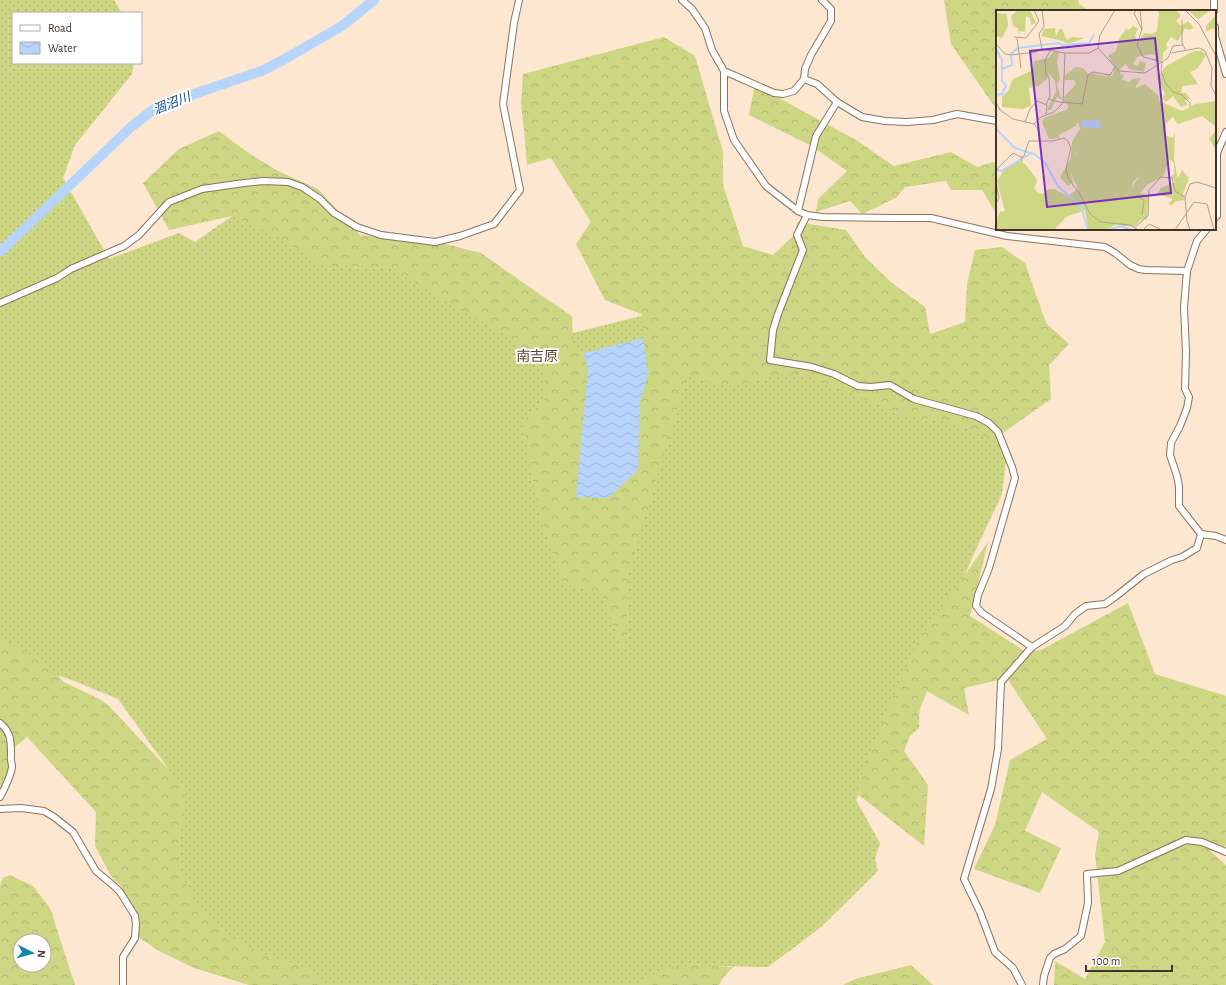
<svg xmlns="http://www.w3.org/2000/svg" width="1226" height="985" font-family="'Alegreya Sans','Noto Sans JP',sans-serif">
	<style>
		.grass { fill: url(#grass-dots) }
		.forest { fill: url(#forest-crowns); fill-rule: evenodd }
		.water { fill: url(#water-waves) }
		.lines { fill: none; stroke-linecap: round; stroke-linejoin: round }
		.river { stroke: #b7d4fd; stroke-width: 10 }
		.minor-casing { stroke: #8b735a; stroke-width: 8 }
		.minor { stroke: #fff; stroke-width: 6 }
		.labels { text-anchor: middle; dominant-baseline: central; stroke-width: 4; stroke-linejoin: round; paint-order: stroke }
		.water-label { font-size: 13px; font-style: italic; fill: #064794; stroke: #fff }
		.quarter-label { font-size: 14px; fill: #5c462e; stroke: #fff }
		.inset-river { fill: none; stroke: #b7d4fd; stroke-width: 2 }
		.inset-road { fill: none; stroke: #b19f8e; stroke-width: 1 }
		.view { fill: #7b2cbf; fill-opacity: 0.15; stroke: #7b2cbf; stroke-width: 2 }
		.inset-edge { fill: none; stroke: #3f3429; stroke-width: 2 }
	</style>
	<defs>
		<pattern id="grass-dots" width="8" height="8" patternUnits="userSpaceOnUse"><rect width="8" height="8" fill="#ccd683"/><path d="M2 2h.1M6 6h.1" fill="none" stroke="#b0b871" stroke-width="1.8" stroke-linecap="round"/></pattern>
		<pattern id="forest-crowns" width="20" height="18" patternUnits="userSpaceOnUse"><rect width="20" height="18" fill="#ccd683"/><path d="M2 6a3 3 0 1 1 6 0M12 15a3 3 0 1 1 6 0" fill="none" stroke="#b0b871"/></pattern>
		<pattern id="water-waves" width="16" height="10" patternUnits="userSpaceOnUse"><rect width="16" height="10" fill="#b7d4fd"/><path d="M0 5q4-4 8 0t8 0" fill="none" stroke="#9eb7d9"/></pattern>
	</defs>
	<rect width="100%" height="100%" fill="#fde7d1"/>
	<polygon class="grass" points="0,0 114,0 122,13 13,13 13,63 134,63 132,74 75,145 63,178 109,259 179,233 195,242 232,216 381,260 565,335 653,313 771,367 827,376 994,433 1006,461 1002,494 972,558 920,679 919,728 872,771 856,800 880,843 875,859 878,871 820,928 768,967 720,966 653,985 325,985 254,963 199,926 166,857 185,792 118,699 69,679 21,665 0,653"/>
	<g class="forest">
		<polygon points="944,0 1078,0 1079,4 1090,11 997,11 997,110 951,44"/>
		<polygon points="664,37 695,56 723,152 723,185 743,246 773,255 795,234 797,222 846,230 865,257 892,283 925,307 930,334 965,322 967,284 975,250 1002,247 1025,263 1046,323 1069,344 1049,365 1051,399 993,440 951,423 904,415 802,374 780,374 733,387 687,377 629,572 625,655 601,593 564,585 539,513 522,423 546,398 544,369 526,347 447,302 390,267 324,266 276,236 232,216 169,230 143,183 179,149 219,131 244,150 278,171 318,189 360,235 445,244 481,253 535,291 572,316 573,345 584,353 588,370 577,497 638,470 640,402 648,374 641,314 605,300 576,244 591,222 551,158 527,165 524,130 521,105 523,74"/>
		<polygon points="755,85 856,140 894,166 951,152 977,167 997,161 997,213 996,213 982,190 951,190 946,181 905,187 896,198 862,214 850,201 816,212 818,199 847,171 810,145 749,115"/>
		<polygon points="988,542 970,616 1026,652 1041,650 1128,603 1155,674 1226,696 1226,846 1210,851 1226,865 1226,985 1054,985 1055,961 1085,979 1105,942 1095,855 1099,832 1042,792 1025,831 1061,848 1040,893 974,869 995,825 1010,760 1047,739 1007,678 964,688 969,715 927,691 904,751 928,785 924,846 855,792 889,706 918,641"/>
		<polygon points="0,638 44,662 64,682 101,700 108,705 184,786 185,801 178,860 179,869 186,885 197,906 208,918 225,934 261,953 313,970 329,985 249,985 194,968 159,951 147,943 137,936 122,887 111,876 95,846 96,812 27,737 15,747 9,788 0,800"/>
		<path d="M10 875 33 886 49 907 52 913 57 930 75 985H0V886L3 878ZM20 941H44V965H20Z"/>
		<polygon points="695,965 733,967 722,979 719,985 641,985 643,980 664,968"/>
		<polygon points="911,965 933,985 843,985 855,979"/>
		<polygon points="424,981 461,985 409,985"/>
	</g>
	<polygon class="water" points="643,338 648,374 640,402 638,470 608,498 576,497 588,370 584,353"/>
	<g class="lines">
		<polyline class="river" points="0,252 131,127 154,109 197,93 264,70 283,60 342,26 374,0"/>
		<defs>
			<g id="minor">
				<polyline points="682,0 692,9 705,28 712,50 724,71 724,111 734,140 766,186 798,211 807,215 822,217 892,218 931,218 1007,236 1105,247 1115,253 1130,265 1139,269 1145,270 1187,271"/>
				<polyline points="1214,0 1214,11"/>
				<polyline points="1215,27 1215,36 1226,74"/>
				<polyline points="724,71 774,93 783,94 794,91 804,79 805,69 811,55 831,21 831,9 822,0"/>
				<polyline points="804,79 817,84 837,102 862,117 885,121 907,122 933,120 957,114 997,121"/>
				<polyline points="798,211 816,136 837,102"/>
				<polyline points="807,215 797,235 803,250 778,314 773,330 770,360 812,367 834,374 858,386 871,387 890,385 914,399 976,416 989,423 998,432 1012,467 1015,478 989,568 978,595 976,606 982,613 1032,647"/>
				<polyline points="1215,218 1217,216 1217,153 1226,132"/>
				<polyline points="1207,229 1197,241 1187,271 1184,307 1186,352 1185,389 1189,397 1187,408 1180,426 1171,443 1170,455 1177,476 1179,486 1179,506 1201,534 1216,536 1226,540"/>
				<polyline points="0,303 57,278 71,269 124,246 139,235 169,202 202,189 244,183 263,181 288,182 302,187 320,199 334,213 357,227 381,235 435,242 460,236 494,224 520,190 503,104 514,23 519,0"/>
				<path d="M0 723C11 732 11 741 11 755 10 759 12 763 12 767 11 775 4 790 0 797"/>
				<polyline points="0,809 21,808 44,811 54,817 73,832 96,871 114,886 120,892 135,916 136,924 135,938 123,957 123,985"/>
				<polyline points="1022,985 1013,968 995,952 980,912 964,879 991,789 998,749 1001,682 1032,647 1065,626 1075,614 1086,606 1105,604 1115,597 1144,574 1172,560 1182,557 1197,548 1201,534"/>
				<polyline points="1043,985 1044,976 1050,958 1054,954 1065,949 1081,936 1088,903 1087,874 1118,871 1186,840 1202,842 1226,852"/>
			</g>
		</defs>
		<use href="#minor" class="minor-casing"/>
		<use href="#minor" class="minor"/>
	</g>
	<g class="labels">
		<g class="water-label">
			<text transform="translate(172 104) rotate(-22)">涸沼川</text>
		</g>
		<g class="quarter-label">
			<text x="537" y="357">南吉原</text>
		</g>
	</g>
	<g transform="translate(996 10)">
		<rect width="220" height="220" fill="#fde7d1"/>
		<path d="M95 63 130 71 140 78 149 74 163 86V93L177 106 170 114V130L173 137 165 159 157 164 148 163 137 172 134 185 135 216 119 215 109 220H92L89 200 70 207 58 220H0V210L4 202 9 201 1 171 8 160 23 151 29 154 40 168 41 173 38 178 41 182 47 184 53 179H58L72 186 82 179 75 164 85 121 81 110 91 67Z" fill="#ccd683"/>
		<path d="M22 0H34L40 13 35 15 34 8 30 6 29 22 24 21 23 25 22 18 17 16 15 6ZM161 0H180L185 5 180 11 185 16 192 11 198 18 192 20 189 18 182 31 175 27 170 34 172 38 167 43V50H158L160 46 155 44 141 47 137 54 142 56 144 51 150 53 148 62 133 59 130 54 123 60 125 65 128 64 126 70 133 72 137 69 145 68 139 78 106 64 116 66 119 58 112 46 120 41 123 29 130 19 133 20 137 16 142 19 139 26 142 32 148 23 156 24 161 21 163 4ZM192 0H215L202 9ZM0 3 11 4 12 16 6 28 1 26ZM220 5V20L217 18 210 22V16ZM59 18 60 27 63 19H66L71 30 76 27 89 28 71 34 67 31 45 26 48 19ZM59 41 63 43 61 52 64 68 61 75 66 90 61 87 55 100H51L60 81 59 71 53 64 51 69 43 76 33 78 35 96 27 99 6 97V87L12 81 17 69 37 60 38 51 52 48ZM198 41H206L210 45 201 59 194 62 202 74 186 76 185 83H190L194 89 189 90 192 95 185 97 177 86 170 92 166 88 169 84 161 68 170 56ZM80 57 87 58 93 65 87 90 89 105 125 109 118 113 117 117 108 121 97 125 93 122 87 125 79 144 80 152 75 164 77 172 72 176 64 167 75 148 76 132 83 120 105 117 101 110 82 111 80 116 63 125 64 128 53 129 46 112 48 108 72 99V95L68 93V87L80 74 78 70H69L68 66ZM163 91 186 101 200 94 220 91V117L206 106 182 114 176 106 170 111 171 105 164 100ZM220 120V140L213 129ZM179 122 178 148 181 166 183 167 186 160 193 168 187 184 189 190 180 191 175 196 173 193 177 189 161 184 165 178 179 172 175 166 178 165V153L173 149 167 167 152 174 144 183 152 186 151 209 144 210 138 217 111 213 124 212 130 208V190L138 174 147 163 158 162 164 158 173 138 169 125 177 128Z" fill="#ccd683"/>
		<path d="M102 110 106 117 87 118 85 111Z" fill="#b7d4fd"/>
		<path class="inset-river" d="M0 39 6 50V71L10 76 6 84 0 85M6 59 16 55 15 44 22 38 63 33 66 35 93 33 98 25M0 119 19 138 38 144 49 153 62 176 85 196 92 220M0 159 5 161 34 144M111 220 125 216 136 220"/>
		<path class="inset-road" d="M141 0 138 3 146 20M144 0 146 19 141 35 147 47 167 52M189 0 203 14 220 46M186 10V33L190 41M18 27 30 28 43 11 38 0M21 28 25 58M0 34 9 44 15 45 39 42 46 39 69 43H93L102 38 104 25 119 0M102 38 123 61 149 63 172 48 177 36 187 35M46 39 43 24 48 16 46 0M175 43 203 38 209 41 216 58 215 76 220 85M166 53 165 61 170 74 177 82 186 85 194 93V97M53 67 50 65 49 50 54 41M52 89 67 93M0 92 4 100 17 109 38 114 42 119 43 131H57L68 128 72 131 75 138 70 158 72 168 85 186 94 204 105 212 134 215 142 220M67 92 86 94 92 65 97 62 114 65 119 57M50 94 54 86 53 67M29 112 34 99 41 91 51 95 50 104M38 114 45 107 58 102 67 93 69 43M26 152 25 147 28 146 33 131H43M0 160 17 143 25 147M0 172 3 188 0 194M146 205 148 190 142 187 148 185 153 187M139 217 152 206 153 180 165 167 176 168 179 181 189 187M147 220 153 214 166 220M179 220 198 192 211 194 218 220M194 220 191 211 189 187 194 174 201 172 220 178"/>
		<path class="view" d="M159 28 175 183 51 197 34 41Z"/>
		<rect width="220" height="220" class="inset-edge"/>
	</g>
	<rect x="12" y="12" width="130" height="52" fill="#ffffff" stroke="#b2aea9"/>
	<rect x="20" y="25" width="20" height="6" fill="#ffffff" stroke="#b2aea9"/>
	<text x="48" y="32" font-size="12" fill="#3f3429">Road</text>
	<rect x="20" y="42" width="20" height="12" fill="url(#water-waves)" stroke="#b2aea9"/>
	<text x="48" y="52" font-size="12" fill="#3f3429">Water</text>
	<g transform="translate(32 953) rotate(96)"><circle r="19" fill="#ffffff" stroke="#b2aea9"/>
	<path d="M0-3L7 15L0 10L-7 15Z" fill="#1087ab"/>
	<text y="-6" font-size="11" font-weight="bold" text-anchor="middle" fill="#3f3429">N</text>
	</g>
	<path d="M1086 965v6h86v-6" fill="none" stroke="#3f3429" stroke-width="2"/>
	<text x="1092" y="965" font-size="12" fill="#3f3429" stroke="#ffffff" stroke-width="3" paint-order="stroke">100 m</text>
</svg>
